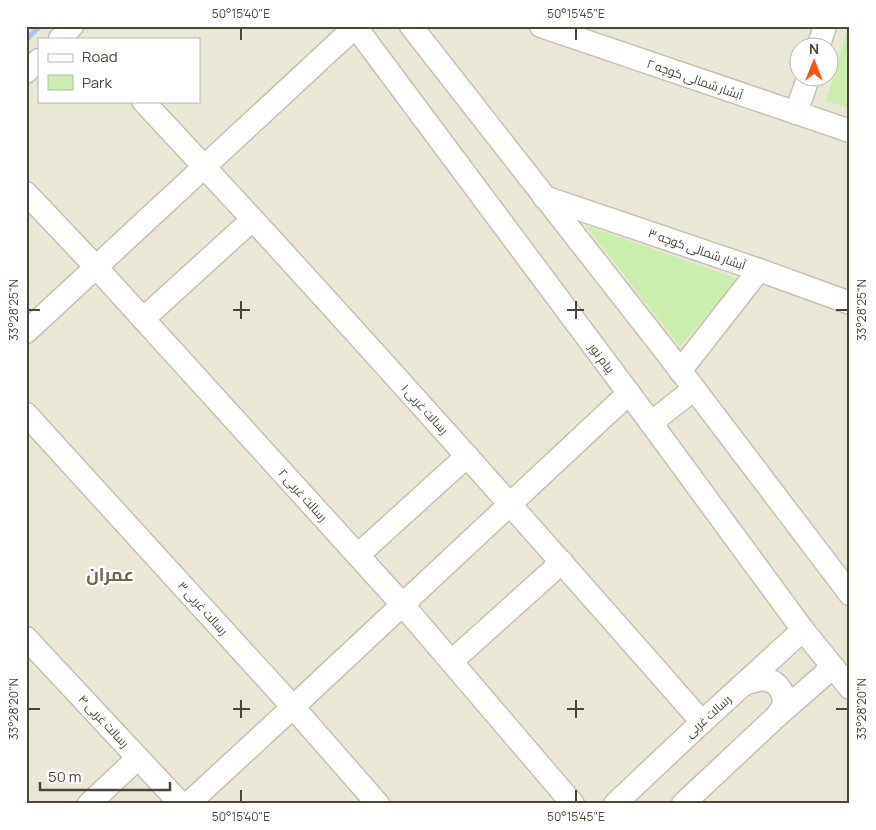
<svg xmlns="http://www.w3.org/2000/svg" width="876" height="830" font-family="Manrope,Cairo,sans-serif">
	<style>
		.residential { fill: #ebe7d7; fill-rule: evenodd }
		.green { fill: #caeeae }
		.lines { fill: none; stroke-linecap: round; stroke-linejoin: round }
		.stream { stroke: #a0caf8; stroke-width: 5 }
		.minor-casing { stroke: #c6c0ad; stroke-width: 25 }
		.minor { stroke: #fff; stroke-width: 22 }
		.ticks { fill: none; stroke: #4b4536; stroke-width: 2 }
		.labels { text-anchor: middle; dominant-baseline: central; stroke-width: 4.5; stroke-linejoin: round; paint-order: stroke }
		.street-label { font-size: 12px; fill: #4b4536; stroke: #fff }
		.district-label { font-size: 18px; font-weight: bold; fill: #6f654c; stroke: #fff }
		.neatline { fill: none; stroke: #4b4536; stroke-width: 2 }
		.ticks-label { font-size: 12px; text-anchor: middle; fill: #4b4536 }
	</style>
	<rect width="100%" height="100%" fill="#f6f4e9"/>
	<path class="residential" d="M26 26H850V804H26ZM39 39H199V101H39ZM798 48H828V78H798Z"/>
	<g class="green">
		<polygon points="848,26 850,26 850,108 826,101"/>
		<polygon points="585,225 738,279 680,346"/>
	</g>
	<g class="lines">
		<polyline class="stream" points="26,40 40,26"/>
		<defs>
			<g id="minor">
				<polyline points="355,26 651,423 803,630 850,688"/>
				<polyline points="411,26 667,353 850,594"/>
				<polyline points="541,26 850,131"/>
				<polyline points="60,39 72,26"/>
				<polyline points="818,48 825,26"/>
				<polyline points="26,72 39,60"/>
				<path d="M143 101C333 304 518 512 702 722"/>
				<polyline points="796,113 808,78"/>
				<polyline points="26,193 96,267 402,604 573,804"/>
				<polyline points="544,197 759,270 850,303"/>
				<polyline points="143,319 252,220"/>
				<polyline points="26,332 355,27"/>
				<polyline points="680,371 759,270"/>
				<polyline points="26,414 293,707 378,804"/>
				<polyline points="651,423 694,389"/>
				<polyline points="358,555 467,456"/>
				<polyline points="26,638 181,804"/>
				<polyline points="452,661 562,562"/>
				<path d="M744 684C751 682 760 678 768 680 779 683 786 695 783 706 782 709 779 713 777 716"/>
				<polyline points="89,804 138,758"/>
				<polyline points="188,804 293,707 629,393"/>
				<polyline points="615,804 702,722 803,630"/>
				<polyline points="683,804 777,716 833,667"/>
			</g>
		</defs>
		<use href="#minor" class="minor-casing"/>
		<use href="#minor" class="minor"/>
	</g>
	<path class="ticks" d="M241 28V40M576 28V40M241 301V319M576 301V319M28 310H40M233 310H250M567 310H584M836 310H848M241 700V718M576 700V718M28 709H40M233 709H250M567 709H584M836 709H848M241 790V802M576 790V802"/>
	<g class="labels">
		<g class="street-label">
			<text transform="translate(695 79) rotate(19)">آبشار شمالی کوچه ۲</text>
			<text transform="translate(697 249) rotate(19)">آبشار شمالی کوچه ۳</text>
			<text transform="translate(602 358) rotate(53)">پیام نور</text>
			<text transform="translate(425 409) rotate(48)">رسالت غربی ۱</text>
			<text transform="translate(303 495) rotate(48)">رسالت غربی ۲</text>
			<text transform="translate(203 608) rotate(48)">رسالت غربی ۳</text>
			<text transform="translate(708 716) rotate(-42)">رسالت غربی</text>
			<text transform="translate(104 721) rotate(47)">رسالت غربی ۴</text>
		</g>
		<g class="district-label">
			<text x="110" y="574">عمران</text>
		</g>
	</g>
	<rect width="876" height="830" fill="none" stroke="#ffffff" stroke-width="55"/>
	<rect x="38" y="38" width="162" height="65" fill="#ffffff" stroke="#b7b5af"/>
	<rect x="48" y="54" width="25" height="8" fill="#ffffff" stroke="#b7b5af"/>
	<text x="82" y="62" font-size="15" fill="#4b4536">Road</text>
	<rect x="48" y="75" width="25" height="15" fill="#caeeae" stroke="#b7b5af"/>
	<text x="82" y="88" font-size="15" fill="#4b4536">Park</text>
	<g transform="translate(814 62)"><circle r="24" fill="#ffffff" stroke="#b7b5af"/>
	<path d="M0-4L9 19L0 12L-9 19Z" fill="#ff5517"/>
	<text y="-8" font-size="14" font-weight="bold" text-anchor="middle" fill="#4b4536">N</text>
	</g>
	<path d="M40 782v8h130v-8" fill="none" stroke="#4b4536" stroke-width="2.5"/>
	<text x="48" y="782" font-size="15" fill="#4b4536" stroke="#ffffff" stroke-width="4" paint-order="stroke">50 m</text>
	<rect x="28" y="28" width="820" height="774" class="neatline"/>
	<g class="ticks-label">
		<text x="241" y="18">50°15'40"E</text>
		<text x="576" y="18">50°15'45"E</text>
		<text transform="translate(14 310) rotate(-90)" y="4">33°28'25"N</text>
		<text transform="translate(862 310) rotate(-90)" y="4">33°28'25"N</text>
		<text transform="translate(14 709) rotate(-90)" y="4">33°28'20"N</text>
		<text transform="translate(862 709) rotate(-90)" y="4">33°28'20"N</text>
		<text x="241" y="821">50°15'40"E</text>
		<text x="576" y="821">50°15'45"E</text>
	</g>
</svg>
